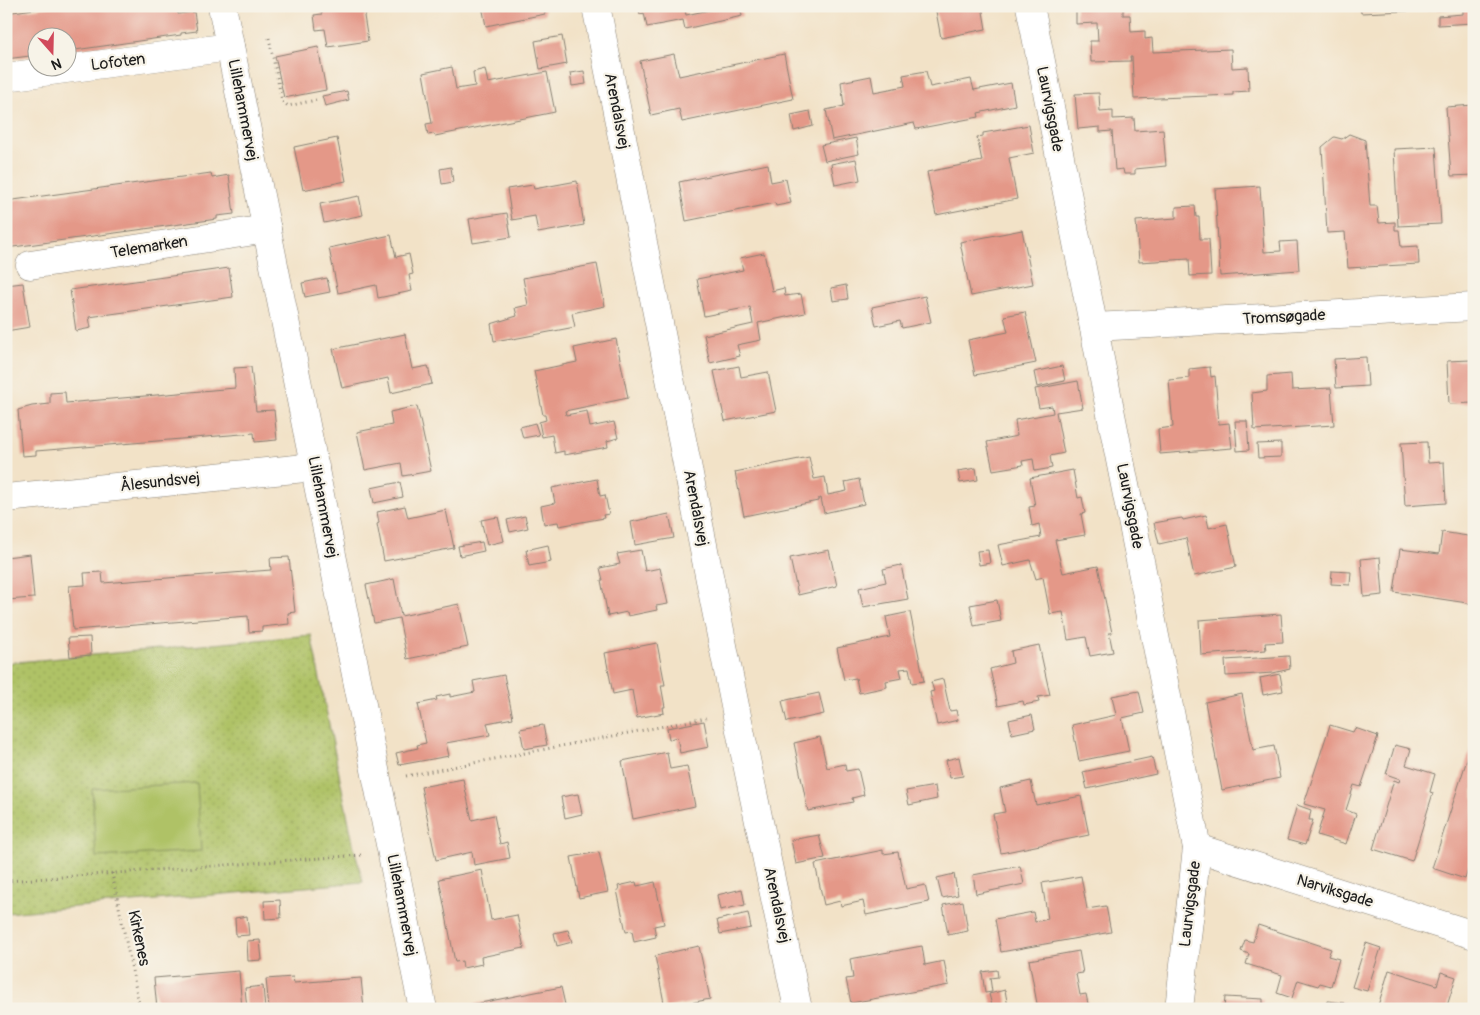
<svg xmlns="http://www.w3.org/2000/svg" width="1480" height="1015" font-family="Pangolin,sans-serif">
	<style>
		.park { fill: url(#park-dots); stroke: #666f41 }
		.garden { fill: #afc266; stroke: #666f41 }
		.building { fill: #e49888 }
		.lines { fill: none; stroke-linecap: round; stroke-linejoin: round }
		.minor-casing { stroke: #877f72; stroke-width: 29 }
		.path { stroke: #877f72; stroke-width: 3; stroke-dasharray: 1 4; stroke-linecap: butt }
		.minor { stroke: #fff; stroke-width: 28 }
		.labels { text-anchor: middle; dominant-baseline: central; stroke-width: 4.5; stroke-linejoin: round; paint-order: stroke }
		.street-label { font-size: 16px; fill: #1c1c1c; stroke: #f7f3e8 }
	</style>
	<defs>
		<pattern id="park-dots" width="8" height="8" patternUnits="userSpaceOnUse" patternTransform="scale(1.25)"><rect width="8" height="8" fill="#afc266"/><path d="M2 2h.1M6 6h.1" fill="none" stroke="#96a658" stroke-width="1.8" stroke-linecap="round"/></pattern>
	</defs>
	<rect width="100%" height="100%" fill="#f7f3e8"/>
	<filter id="ink" filterUnits="userSpaceOnUse"><feTurbulence type="fractalNoise" baseFrequency=".02" numOctaves="2"/><feDisplacementMap in="SourceGraphic" scale="10" xChannelSelector="R" yChannelSelector="G"/><feConvolveMatrix kernelMatrix="1 2 1 2 8 2 1 2 1" color-interpolation-filters="sRGB"/></filter>
	<filter id="wash" filterUnits="userSpaceOnUse"><feTurbulence type="fractalNoise" baseFrequency=".0096" numOctaves="4" result="noise"/><feDisplacementMap in="SourceGraphic" scale="20" xChannelSelector="R" yChannelSelector="G"/><feGaussianBlur stdDeviation="1.12" result="paint"/><feColorMatrix in="noise" values="0 0 0 0 0 0 0 0 0 0 0 0 0 0 0 0 0 1.4 0 .05"/><feComposite in="paint" operator="in"/></filter>
	<g filter="url(#wash)">
		<rect width="100%" height="100%" fill="#f2e2c7"/>
		<polygon class="park" points="311,635 354,848 363,882 6,913 6,663"/>
		<polygon class="garden" points="197,783 201,851 96,857 92,789"/>
		<g id="blocks">
			<g class="building">
				<polygon points="55,6 177,6 178,14 194,12 197,31 181,33 181,35 68,51 68,38 38,38 38,55 6,59 6,13"/>
				<polygon points="321,6 365,6 366,15 364,16 368,41 328,47 325,29 316,30 314,15 322,14"/>
				<polygon points="482,6 544,6 545,14 486,26"/>
				<polygon points="638,6 684,6 686,15 728,6 740,6 742,16 685,29 683,20 647,27 644,13 640,14"/>
				<polygon points="935,6 982,6 986,29 941,38"/>
				<polygon points="1076,6 1123,6 1123,15 1130,15 1131,32 1145,31 1145,39 1152,38 1153,52 1231,49 1232,68 1248,67 1249,91 1233,92 1233,95 1134,99 1132,57 1130,57 1131,61 1091,62 1090,41 1098,41 1097,23 1076,24"/>
				<polygon points="1360,6 1452,6 1452,9 1361,13"/>
				<polygon points="1463,6 1474,6 1474,23 1438,25 1438,16 1463,14"/>
				<polygon points="562,36 567,64 540,69 535,41"/>
				<polygon points="318,47 326,90 284,98 275,56"/>
				<polygon points="674,54 679,76 784,54 793,99 682,122 679,109 651,115 640,61"/>
				<polygon points="452,67 456,89 475,86 473,72 485,69 488,83 547,72 555,112 435,136 434,134 428,135 426,124 432,123 423,73"/>
				<polygon points="584,71 586,84 572,86 570,73"/>
				<polygon points="926,71 930,87 971,79 974,90 1011,83 1015,105 978,113 979,117 916,129 914,123 832,140 826,110 844,106 841,82 871,76 874,92 905,86 903,75"/>
				<polygon points="347,91 349,100 325,106 322,96"/>
				<polygon points="1099,93 1100,112 1113,111 1113,119 1134,118 1135,131 1163,129 1166,166 1135,169 1135,174 1124,174 1123,169 1115,170 1112,131 1100,132 1100,127 1078,129 1075,94"/>
				<polygon points="1474,105 1474,175 1451,176 1446,107"/>
				<polygon points="810,111 813,126 794,131 791,115"/>
				<polygon points="1029,125 1034,153 1009,158 1017,199 936,215 927,172 982,161 977,137 983,136 983,133"/>
				<polygon points="1349,134 1365,140 1370,206 1377,206 1379,223 1395,222 1395,230 1399,230 1401,247 1418,246 1419,264 1348,268 1345,232 1327,233 1322,147 1334,137 1342,139"/>
				<polygon points="337,138 346,181 303,190 294,147"/>
				<polygon points="856,138 859,154 825,161 821,145"/>
				<polygon points="1436,147 1441,224 1398,226 1394,149"/>
				<polygon points="856,159 860,180 835,185 831,164"/>
				<polygon points="768,164 771,182 786,179 791,203 776,206 775,203 686,221 679,182"/>
				<polygon points="451,167 453,182 442,184 440,169"/>
				<polygon points="211,173 212,178 229,175 234,214 217,216 217,219 6,248 6,201"/>
				<polygon points="577,181 584,225 538,233 535,216 512,220 507,189 533,185 534,189"/>
				<polygon points="1260,186 1264,252 1281,251 1280,242 1297,241 1299,270 1220,276 1215,189"/>
				<polygon points="359,196 363,215 324,223 320,204"/>
				<polygon points="1195,206 1196,217 1199,217 1200,239 1209,239 1211,275 1190,276 1189,259 1139,262 1136,221 1176,218 1176,207"/>
				<polygon points="507,213 511,237 473,243 469,219"/>
				<polygon points="1022,230 1033,284 971,296 960,242"/>
				<polygon points="391,235 396,257 409,254 413,274 409,275 412,291 378,298 376,285 338,293 329,248"/>
				<polygon points="764,253 772,291 784,288 785,296 801,294 805,313 758,323 761,340 737,345 740,356 710,363 704,335 753,324 750,307 704,316 697,279 743,270 740,258"/>
				<polygon points="597,264 605,306 572,313 575,327 513,339 512,338 494,341 491,324 517,316 515,308 528,305 523,278"/>
				<polygon points="229,268 233,297 89,317 91,328 76,331 70,290"/>
				<polygon points="327,278 330,292 305,297 302,283"/>
				<polygon points="23,283 30,327 6,331 6,285"/>
				<polygon points="846,285 848,299 833,301 831,288"/>
				<polygon points="925,296 931,322 902,328 900,321 876,326 872,307"/>
				<polygon points="1025,312 1036,363 975,375 968,340 1008,332 1004,316"/>
				<polygon points="405,334 412,369 428,366 432,384 391,393 388,378 342,388 333,349"/>
				<polygon points="616,339 628,398 565,411 566,415 587,411 590,427 614,422 618,438 607,441 608,447 564,455 564,451 555,453 552,435 542,437 539,422 546,420 545,415 543,415 534,371 577,362 574,348"/>
				<polygon points="1366,357 1368,386 1336,388 1334,359"/>
				<polygon points="1471,360 1473,403 1449,404 1447,361"/>
				<polygon points="739,366 741,377 768,372 776,411 725,421 714,371"/>
				<polygon points="1062,366 1065,381 1037,387 1034,372"/>
				<polygon points="251,367 256,411 274,410 277,440 255,442 254,433 36,451 36,455 22,456 18,410 32,406 50,404 50,393 65,392 66,403 235,388 234,368"/>
				<polygon points="1210,367 1211,377 1215,376 1219,424 1229,423 1232,448 1160,454 1158,429 1173,427 1169,380 1189,378 1189,369"/>
				<polygon points="1291,374 1292,390 1331,388 1334,425 1254,430 1252,393 1267,391 1267,376"/>
				<polygon points="1078,381 1083,408 1056,412 1064,453 1050,456 1052,468 1035,471 1033,459 1022,461 1023,465 993,470 987,442 1017,436 1015,420 1053,413 1052,406 1039,408 1035,389"/>
				<polygon points="417,406 431,471 403,476 401,463 365,470 357,432 392,425 390,412"/>
				<polygon points="1235,421 1247,421 1249,450 1237,451"/>
				<polygon points="535,423 539,435 523,438 520,427"/>
				<polygon points="1427,442 1428,463 1444,462 1446,503 1405,506 1401,443"/>
				<polygon points="1281,443 1281,457 1258,458 1257,444"/>
				<polygon points="809,457 814,479 825,477 828,495 847,491 845,482 859,479 864,504 824,513 821,498 818,499 818,501 744,516 735,472"/>
				<polygon points="976,468 978,480 960,483 958,471"/>
				<polygon points="1073,470 1078,498 1082,497 1085,513 1081,514 1085,535 1055,540 1063,573 1098,566 1112,633 1109,633 1113,652 1090,656 1086,637 1068,640 1063,612 1050,614 1043,577 1036,579 1030,560 1003,566 998,545 1041,537 1039,524 1032,526 1029,507 1035,506 1030,478"/>
				<polygon points="597,479 600,496 605,495 609,514 603,515 604,518 559,526 558,522 544,524 541,506 555,503 552,488"/>
				<polygon points="400,482 403,497 374,503 371,488"/>
				<polygon points="405,506 408,518 446,510 454,548 384,561 377,524 379,523 377,512"/>
				<polygon points="669,514 674,538 635,545 631,522"/>
				<polygon points="1206,515 1209,528 1227,524 1236,567 1194,576 1186,538 1159,544 1154,523 1182,518 1183,520"/>
				<polygon points="525,516 528,528 510,532 507,520"/>
				<polygon points="498,517 504,541 487,545 481,520"/>
				<polygon points="1442,532 1474,537 1474,604 1394,592 1400,549 1439,554"/>
				<polygon points="482,542 484,551 460,556 458,546"/>
				<polygon points="548,545 551,562 529,566 526,550"/>
				<polygon points="641,550 645,571 660,568 668,604 656,606 657,610 628,616 627,612 608,616 601,580 603,580 600,568 620,564 617,554"/>
				<polygon points="829,550 837,586 798,595 790,558"/>
				<polygon points="988,550 990,563 979,565 977,551"/>
				<polygon points="30,554 34,598 6,600 6,557"/>
				<polygon points="289,557 295,612 288,613 289,624 262,627 262,631 249,632 248,616 73,630 69,586 85,585 84,573 102,572 103,583 271,570 270,558"/>
				<polygon points="1380,557 1383,595 1364,597 1361,559"/>
				<polygon points="901,565 908,599 863,607 859,588 886,582 883,569"/>
				<polygon points="1332,571 1351,572 1350,585 1331,584"/>
				<polygon points="394,579 401,616 459,604 468,647 407,659 399,618 374,623 366,585"/>
				<polygon points="997,600 1001,621 974,626 970,605"/>
				<polygon points="910,612 924,681 912,683 909,668 900,669 902,678 886,681 887,687 859,693 856,678 844,680 837,648 890,637 886,617"/>
				<polygon points="1281,614 1283,642 1265,643 1266,650 1201,655 1199,620"/>
				<polygon points="90,637 91,655 70,657 68,638"/>
				<polygon points="657,643 665,685 661,685 665,707 663,707 664,713 637,718 632,690 613,694 605,653"/>
				<polygon points="1039,645 1050,695 1038,697 1039,702 1024,705 1023,701 998,706 990,669 1013,663 1011,651"/>
				<polygon points="1289,656 1290,669 1273,673 1226,676 1225,660"/>
				<polygon points="1280,674 1283,691 1263,695 1260,678"/>
				<polygon points="504,675 513,718 487,723 490,735 446,743 449,756 399,765 396,753 418,748 417,745 426,743 418,704 437,700 436,697 450,694 450,697 475,692 473,681"/>
				<polygon points="943,679 950,711 956,710 958,720 937,725 930,692 934,691 931,682"/>
				<polygon points="1139,691 1144,713 1122,718 1129,751 1079,761 1072,725 1116,715 1112,696"/>
				<polygon points="819,693 824,714 787,722 782,701"/>
				<polygon points="1242,694 1253,750 1274,746 1280,778 1222,790 1205,702"/>
				<polygon points="1032,715 1035,729 1012,734 1009,720"/>
				<polygon points="704,721 709,747 680,753 677,737 669,739 667,728"/>
				<polygon points="543,725 547,745 524,749 520,729"/>
				<polygon points="1330,725 1353,732 1355,728 1378,736 1361,787 1354,785 1346,810 1356,814 1346,844 1317,835 1325,810 1304,804"/>
				<polygon points="820,737 827,768 845,764 846,771 858,769 864,795 852,798 853,802 808,811 794,743"/>
				<polygon points="1473,741 1474,852 1465,879 1432,868"/>
				<polygon points="1395,745 1411,749 1406,765 1435,774 1430,792 1433,793 1412,861 1373,849 1394,780 1399,782 1400,779 1386,774"/>
				<polygon points="667,752 670,769 687,766 695,806 633,819 622,761"/>
				<polygon points="959,757 963,776 950,778 946,760"/>
				<polygon points="1152,757 1156,774 1087,789 1083,772"/>
				<polygon points="463,779 472,820 494,815 500,844 507,842 510,858 474,865 472,852 436,860 421,787"/>
				<polygon points="1031,781 1036,805 1081,796 1089,835 1001,853 993,814 1005,812 1000,788"/>
				<polygon points="935,786 937,799 909,805 906,791"/>
				<polygon points="578,794 582,814 565,818 561,797"/>
				<polygon points="1297,805 1311,810 1309,820 1313,820 1305,845 1287,840"/>
				<polygon points="819,835 825,858 796,864 791,840"/>
				<polygon points="883,850 883,854 898,852 906,889 925,885 929,902 866,915 863,901 841,906 840,901 824,905 815,864"/>
				<polygon points="599,852 608,892 579,898 571,857"/>
				<polygon points="1020,866 1024,884 976,894 973,875"/>
				<polygon points="482,870 491,920 517,915 524,948 481,957 482,964 463,968 462,961 455,962 439,879"/>
				<polygon points="954,874 958,895 942,898 937,878"/>
				<polygon points="1081,876 1087,909 1106,906 1111,932 1001,952 995,919 1033,912 1035,922 1048,919 1042,883"/>
				<polygon points="636,882 637,886 655,882 664,924 654,926 656,937 634,942 632,931 626,932 617,890 619,890 618,886"/>
				<polygon points="742,889 745,905 720,910 717,895"/>
				<polygon points="280,900 281,918 265,919 264,901"/>
				<polygon points="963,901 968,931 948,935 943,905"/>
				<polygon points="748,913 751,928 720,934 717,920"/>
				<polygon points="247,916 249,935 236,936 235,918"/>
				<polygon points="1258,925 1331,949 1328,956 1339,959 1331,986 1320,983 1318,986 1298,980 1292,998 1277,993 1282,975 1246,964 1249,954 1241,951 1245,940 1253,942"/>
				<polygon points="568,930 572,942 557,946 554,933"/>
				<polygon points="260,940 262,960 248,961 247,941"/>
				<polygon points="1366,943 1381,948 1367,991 1352,987"/>
				<polygon points="699,946 710,999 665,1008 655,956"/>
				<polygon points="922,946 925,965 944,961 949,985 851,1003 846,979 853,978 850,959"/>
				<polygon points="1079,951 1083,973 1076,974 1080,995 1086,994 1089,1009 1038,1009 1029,960"/>
				<polygon points="997,970 998,977 990,978 992,992 985,993 982,972"/>
				<polygon points="1389,970 1437,985 1441,972 1456,977 1447,1006 1448,1007 1448,1009 1377,1009"/>
				<polygon points="239,971 242,1009 157,1009 154,978"/>
				<polygon points="293,977 294,983 361,978 364,1009 269,1009 266,979"/>
				<polygon points="263,986 265,1009 247,1009 245,988"/>
				<polygon points="561,987 566,1009 471,1009 470,1005"/>
				<polygon points="1005,990 1008,1007 993,1009 989,994"/>
				<polygon points="1225,997 1263,999 1263,1005 1273,1006 1272,1009 1224,1009"/>
				<polygon points="1327,1001 1345,1003 1344,1009 1326,1009"/>
			</g>
		</g>
	</g>
	<g filter="url(#ink)">
		<use href="#blocks" fill-opacity="0" stroke="#877f72" stroke-width="1"/>
		<g class="lines">
			<defs>
				<g id="minor">
					<polyline points="222,6 423,1009"/>
					<polyline points="596,6 736,711 798,1009"/>
					<polyline points="1030,6 1197,848 1179,1009"/>
					<polyline points="6,77 230,47"/>
					<polyline points="30,265 267,229"/>
					<polyline points="1094,327 1474,307"/>
					<polyline points="6,498 315,467"/>
					<polyline points="1197,848 1474,935"/>
				</g>
			</defs>
			<use href="#minor" class="minor-casing"/>
			<g class="path">
				<polyline points="269,38 282,101 288,106 316,100"/>
				<polyline points="406,776 706,718"/>
				<polyline points="112,873 140,1009"/>
				<polyline points="6,881 362,855"/>
			</g>
			<use href="#minor" class="minor"/>
		</g>
	</g>
	<g class="labels">
		<g class="street-label">
			<text transform="translate(118 62) rotate(-7)">Lofoten</text>
			<text transform="translate(1050 109) rotate(79)">Laurvigsgade</text>
			<text transform="translate(243 110) rotate(79)">Lillehammervej</text>
			<text transform="translate(617 111) rotate(79)">Arendalsvej</text>
			<text transform="translate(149 247) rotate(-9)">Telemarken</text>
			<text transform="translate(1284 317) rotate(-3)">Tromsøgade</text>
			<text transform="translate(160 482) rotate(-6)">Ålesundsvej</text>
			<text transform="translate(1130 506) rotate(79)">Laurvigsgade</text>
			<text transform="translate(323 507) rotate(79)">Lillehammervej</text>
			<text transform="translate(696 508) rotate(79)">Arendalsvej</text>
			<text transform="translate(1335 891) rotate(17)">Narviksgade</text>
			<text transform="translate(1190 904) rotate(-83)">Laurvigsgade</text>
			<text transform="translate(402 905) rotate(79)">Lillehammervej</text>
			<text transform="translate(777 905) rotate(78)">Arendalsvej</text>
			<text transform="translate(139 938) rotate(78)">Kirkenes</text>
		</g>
	</g>
	<rect width="1480" height="1015" fill="none" stroke="#f7f3e8" stroke-width="25"/>
	<g transform="translate(52 52) rotate(160)"><circle r="24" fill="#f7f3e8" stroke="#9f9d96"/>
	<path d="M0-4L9 19L0 12L-9 19Z" fill="#d1495b"/>
	<text y="-8" font-size="14" font-weight="bold" text-anchor="middle" fill="#1c1c1c">N</text>
	</g>
</svg>
